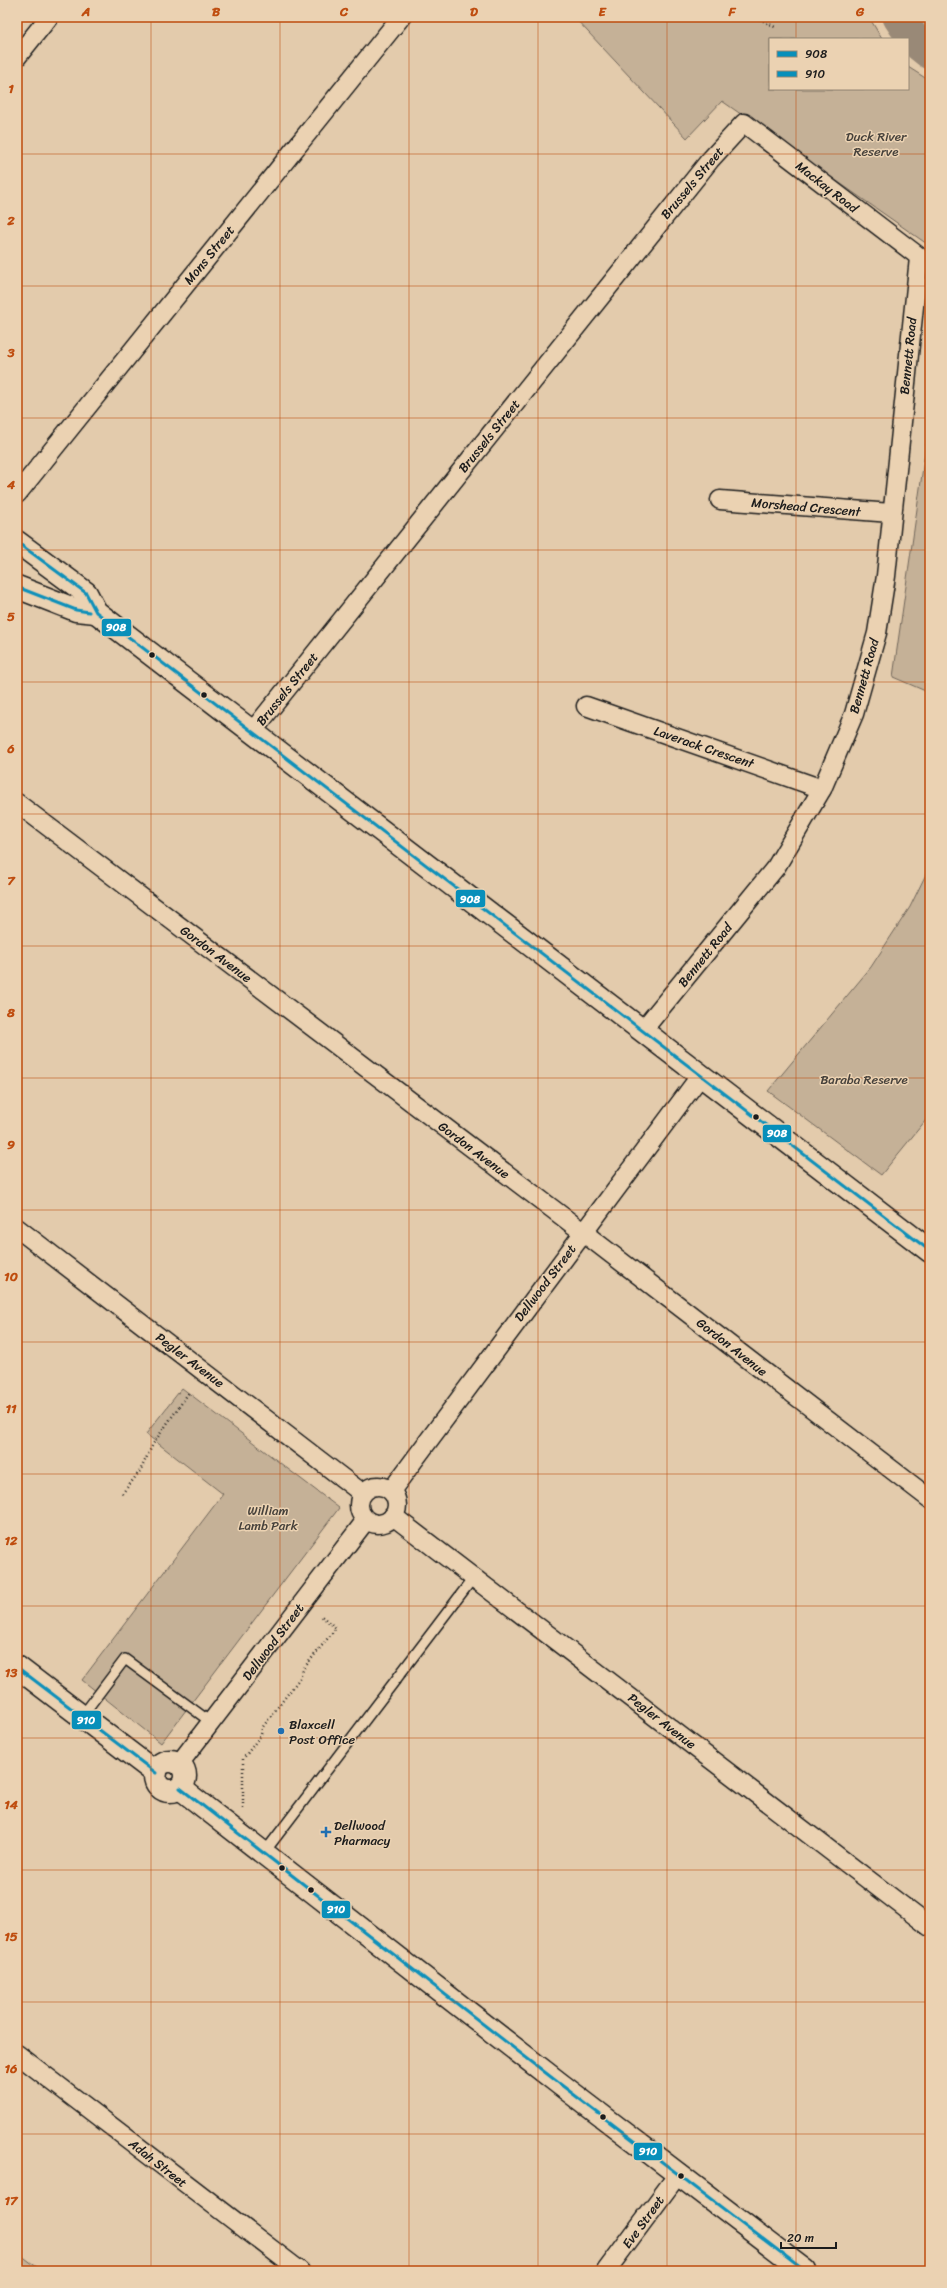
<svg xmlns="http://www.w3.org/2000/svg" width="947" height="2288" font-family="Sriracha,sans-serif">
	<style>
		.green { fill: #c5b197; stroke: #70665a }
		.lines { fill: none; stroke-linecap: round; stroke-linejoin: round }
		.river { stroke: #998977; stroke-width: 33 }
		.lane-casing { stroke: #1c1c1c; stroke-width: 12 }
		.street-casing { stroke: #1c1c1c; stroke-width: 21 }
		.secondary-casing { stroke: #1c1c1c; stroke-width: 25 }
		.path { stroke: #1c1c1c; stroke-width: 2.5; stroke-dasharray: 1 3; stroke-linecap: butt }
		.lane { stroke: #ebd2b2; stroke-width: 9 }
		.street { stroke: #ebd2b2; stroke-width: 18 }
		.secondary { stroke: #ebd2b2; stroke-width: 22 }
		.bus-1-casing { stroke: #ebd2b2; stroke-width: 6 }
		.bus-2-casing { stroke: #ebd2b2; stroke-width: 6 }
		.bus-1 { stroke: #078fba; stroke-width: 3 }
		.bus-2 { stroke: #078fba; stroke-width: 3 }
		.grid { fill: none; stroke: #bf4d0f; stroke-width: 1; stroke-opacity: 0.55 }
		.bus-dot { fill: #1c1c1c; stroke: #ebd2b2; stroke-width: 1.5 }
		.poi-dot { fill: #1f6fb2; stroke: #ebd2b2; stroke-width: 1.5 }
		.labels { text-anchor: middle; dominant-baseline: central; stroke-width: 3; stroke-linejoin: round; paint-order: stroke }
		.park-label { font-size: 13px; fill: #46413b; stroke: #ebd2b2 }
		.street-label { font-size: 13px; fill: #1c1c1c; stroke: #ebd2b2 }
		.poi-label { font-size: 13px; fill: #1c1c1c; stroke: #ebd2b2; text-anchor: start }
		.line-badge { stroke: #ebd2b2; stroke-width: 1.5 }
		.badge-label { font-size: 11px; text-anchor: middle; font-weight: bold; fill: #fff }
		.neatline { fill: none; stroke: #bf4d0f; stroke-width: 1.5 }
		.grid-label { font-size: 13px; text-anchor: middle; font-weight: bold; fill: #bf4d0f }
	</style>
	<rect width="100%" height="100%" fill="#e3cbac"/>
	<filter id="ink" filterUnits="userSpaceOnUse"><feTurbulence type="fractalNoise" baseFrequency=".025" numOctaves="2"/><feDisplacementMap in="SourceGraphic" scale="8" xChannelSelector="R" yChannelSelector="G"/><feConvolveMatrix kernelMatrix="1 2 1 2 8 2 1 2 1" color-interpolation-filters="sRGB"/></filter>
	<g filter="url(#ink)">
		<g class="green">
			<polygon points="574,17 869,17 882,39 770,39 770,89 908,89 908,67 930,81 930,246 722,101 687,138"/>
			<polygon points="930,418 930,693 893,677"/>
			<polygon points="930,866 930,1115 881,1175 768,1091 871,967 910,907"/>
			<polygon points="182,1388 339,1508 161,1743 82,1680 223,1494 146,1434"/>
			<polygon points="17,2252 42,2271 17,2271"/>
		</g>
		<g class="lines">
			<polyline class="river" points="899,17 915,41 930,53"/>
			<defs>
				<g id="lane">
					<polyline points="82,1716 125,1659 212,1723"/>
					<polyline points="264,1853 474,1577"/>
				</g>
				<g id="street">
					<polyline points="17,57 49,17"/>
					<polyline points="17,494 401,17"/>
					<polyline points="720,500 891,513"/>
					<polyline points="586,706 822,789"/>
					<polyline points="252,732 710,160 744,123 930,265"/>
					<polyline points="17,803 554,1210 930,1499"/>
					<polyline points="642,1031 776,867 822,789 854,714 877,633 886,576 919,258"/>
					<polyline points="17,1228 362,1493"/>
					<circle cx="378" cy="1505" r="19"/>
					<polyline points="391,1491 701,1075"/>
					<polyline points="393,1516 930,1927"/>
					<polyline points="179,1764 366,1520"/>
					<polyline points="17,2054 300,2271"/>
					<polyline points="606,2271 679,2173"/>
				</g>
				<g id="secondary">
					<polyline points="17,542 86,593 96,612 930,1251"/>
					<polyline points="17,587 76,610 96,612"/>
					<polyline points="17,1667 156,1773"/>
					<circle cx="170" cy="1776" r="15"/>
					<polyline points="180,1788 560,2084 805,2271"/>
				</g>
			</defs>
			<use href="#lane" class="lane-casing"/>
			<use href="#street" class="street-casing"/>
			<use href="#secondary" class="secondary-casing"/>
			<g class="path">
				<polyline points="756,17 775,27"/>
				<polyline points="122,1494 140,1471 153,1444 190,1391"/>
				<polyline points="243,1808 243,1759 261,1735 262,1728 300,1678 304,1668 336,1628 320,1615"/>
			</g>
			<use href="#lane" class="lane"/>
			<use href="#street" class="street"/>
			<use href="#secondary" class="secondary"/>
			<defs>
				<g id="bus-1">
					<polyline points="17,542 86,593 96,612 930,1251"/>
					<polyline points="17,587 76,610 89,612"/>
				</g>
				<g id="bus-2">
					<polyline points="17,1667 156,1773"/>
					<polyline points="180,1788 560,2084 805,2271"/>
				</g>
			</defs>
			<use href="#bus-1" class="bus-1-casing"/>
			<use href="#bus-2" class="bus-2-casing"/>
			<use href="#bus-1" class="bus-1"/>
			<use href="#bus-2" class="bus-2"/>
		</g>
	</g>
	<path class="grid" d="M151 17V2271M280 17V2271M409 17V2271M538 17V2271M667 17V2271M796 17V39M796 89V2271M17 154H930M17 286H930M17 418H930M17 550H930M17 682H930M17 814H930M17 946H930M17 1078H930M17 1210H930M17 1342H930M17 1474H930M17 1606H930M17 1738H930M17 1870H930M17 2002H930M17 2134H930"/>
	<g class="bus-dot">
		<circle cx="152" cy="655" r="3.5"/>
		<circle cx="204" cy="695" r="3.5"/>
		<circle cx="756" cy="1117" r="3.5"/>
		<circle cx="282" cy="1868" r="3.5"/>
		<circle cx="311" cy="1890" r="3.5"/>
		<circle cx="603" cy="2117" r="3.5"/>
		<circle cx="681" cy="2176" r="3.5"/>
	</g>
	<g class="poi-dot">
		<circle cx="281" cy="1731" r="4"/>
		<path d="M324 1826h4v4h4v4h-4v4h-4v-4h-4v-4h4z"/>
	</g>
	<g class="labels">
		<g class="park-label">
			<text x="876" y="136">Duck River<tspan x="876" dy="15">Reserve</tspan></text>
			<text x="864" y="1079">Baraba Reserve</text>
			<text x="268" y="1510">William<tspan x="268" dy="15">Lamb Park</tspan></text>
		</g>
		<g class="street-label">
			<text transform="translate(692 183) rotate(-50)">Brussels Street</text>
			<text transform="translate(827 187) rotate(38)">Mackay Road</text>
			<text transform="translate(209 255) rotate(-51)">Mons Street</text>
			<text transform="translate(908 356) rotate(-84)">Bennett Road</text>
			<text transform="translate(489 436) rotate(-51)">Brussels Street</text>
			<text transform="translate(806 507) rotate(5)">Morshead Crescent</text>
			<text transform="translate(864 676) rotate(-74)">Bennett Road</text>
			<text transform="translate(287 689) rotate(-51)">Brussels Street</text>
			<text transform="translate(704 747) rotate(19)">Laverack Crescent</text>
			<text transform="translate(216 954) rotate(37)">Gordon Avenue</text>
			<text transform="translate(705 955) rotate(-51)">Bennett Road</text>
			<text transform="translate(474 1150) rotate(37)">Gordon Avenue</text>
			<text transform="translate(545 1283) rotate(-53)">Dellwood Street</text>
			<text transform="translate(732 1347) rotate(38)">Gordon Avenue</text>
			<text transform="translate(190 1360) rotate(37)">Pegler Avenue</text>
			<text transform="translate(273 1642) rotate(-53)">Dellwood Street</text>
			<text transform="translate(662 1721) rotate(38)">Pegler Avenue</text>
			<text transform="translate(158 2163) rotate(38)">Adah Street</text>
			<text transform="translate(643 2222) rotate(-54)">Eve Street</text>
		</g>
		<g class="poi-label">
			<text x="289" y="1724">Blaxcell<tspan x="289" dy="15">Post Office</tspan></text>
			<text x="334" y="1825">Dellwood<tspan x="334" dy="15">Pharmacy</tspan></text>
		</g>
	</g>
	<g class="line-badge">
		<rect x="101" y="618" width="31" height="19" rx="4" fill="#078fba"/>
		<rect x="455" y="889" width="31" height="19" rx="4" fill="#078fba"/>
		<rect x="762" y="1124" width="30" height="19" rx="4" fill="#078fba"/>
		<rect x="71" y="1710" width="31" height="20" rx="4" fill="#078fba"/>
		<rect x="321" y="1900" width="30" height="19" rx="4" fill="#078fba"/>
		<rect x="633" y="2142" width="30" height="19" rx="4" fill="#078fba"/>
	</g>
	<g class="badge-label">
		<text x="116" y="631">908</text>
		<text x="470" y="903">908</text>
		<text x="777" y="1137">908</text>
		<text x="86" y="1724">910</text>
		<text x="336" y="1913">910</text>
		<text x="648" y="2155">910</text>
	</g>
	<rect width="947" height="2288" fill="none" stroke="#ebd2b2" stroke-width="44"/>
	<rect x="769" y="38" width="140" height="52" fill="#ebd2b2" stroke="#988976"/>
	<rect x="777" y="51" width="20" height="6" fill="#078fba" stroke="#988976"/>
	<text x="805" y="58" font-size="12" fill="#1c1c1c">908</text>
	<rect x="777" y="71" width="20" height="6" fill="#078fba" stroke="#988976"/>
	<text x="805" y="78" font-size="12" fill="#1c1c1c">910</text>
	<path d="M781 2242v6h55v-6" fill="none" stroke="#1c1c1c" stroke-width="2"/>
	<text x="787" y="2242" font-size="12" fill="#1c1c1c" stroke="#ebd2b2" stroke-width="3" paint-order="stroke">20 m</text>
	<rect x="22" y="22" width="903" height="2244" class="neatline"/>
	<g class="grid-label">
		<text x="86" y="16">A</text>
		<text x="216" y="16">B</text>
		<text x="344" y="16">C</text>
		<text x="474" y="16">D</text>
		<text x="602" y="16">E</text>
		<text x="732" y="16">F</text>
		<text x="860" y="16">G</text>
		<text x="11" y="93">1</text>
		<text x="11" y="225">2</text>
		<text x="11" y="357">3</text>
		<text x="11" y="489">4</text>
		<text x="11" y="621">5</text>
		<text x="11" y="753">6</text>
		<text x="11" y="885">7</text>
		<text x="11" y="1017">8</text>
		<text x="11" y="1149">9</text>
		<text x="11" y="1281">10</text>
		<text x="11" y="1413">11</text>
		<text x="11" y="1545">12</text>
		<text x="11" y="1677">13</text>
		<text x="11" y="1809">14</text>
		<text x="11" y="1941">15</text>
		<text x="11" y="2073">16</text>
		<text x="11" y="2205">17</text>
	</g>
</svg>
